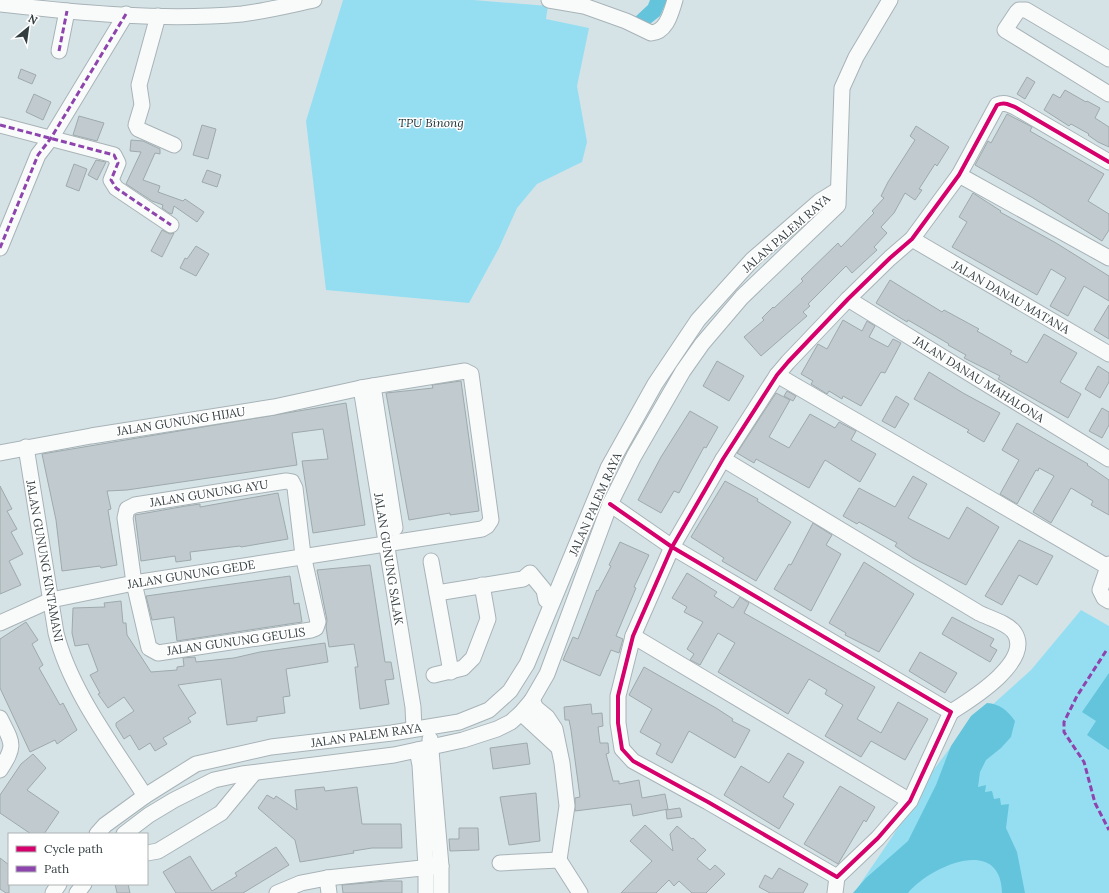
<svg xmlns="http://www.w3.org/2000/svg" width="1109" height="893" font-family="Lora,serif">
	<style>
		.green { fill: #95def1 }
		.water { fill: #63c4dc }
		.building { fill: #c1cbcf; stroke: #9ea9ac }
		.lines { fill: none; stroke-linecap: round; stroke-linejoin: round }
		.minor-casing { stroke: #a8b3b7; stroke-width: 17 }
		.minor { stroke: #f9fbfb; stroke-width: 15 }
		.quiet { stroke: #8e44ad; stroke-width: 3; stroke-dasharray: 6 3; stroke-linecap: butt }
		.cycleway-casing { stroke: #fff; stroke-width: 6 }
		.cycleway { stroke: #d6006c; stroke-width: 4 }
		.labels { text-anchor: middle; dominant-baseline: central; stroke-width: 3; stroke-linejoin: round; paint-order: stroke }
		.park-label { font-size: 12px; font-style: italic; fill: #1a3036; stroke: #fff }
		.street-label { font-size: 12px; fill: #343e41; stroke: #fff }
	</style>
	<rect width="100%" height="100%" fill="#d5e3e7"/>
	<g class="green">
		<polygon points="343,0 473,0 548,6 546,19 589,28 577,86 587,142 582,162 537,184 517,208 499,248 469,303 326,290 306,121"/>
		<polygon points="1081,610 1109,626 1109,893 854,893 892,837 932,772 962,732 1031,670"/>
	</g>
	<g class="water">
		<polygon points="650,0 667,0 660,16 646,27 633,19 648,5"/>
		<polygon points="1109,673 1109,750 1087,735 1096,721 1082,712"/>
		<path d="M987 703C1000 704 1007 710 1015 721L1011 737 1001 748 986 760 980 772 978 787 986 785 985 792 992 791 994 799 1000 798 1001 805 1009 804 1006 828 1017 852 1025 893H1002C1001 834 929 867 908 893H853L866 878 908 841 936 785 951 746 971 716Z"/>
	</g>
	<g class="building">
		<polygon points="21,69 36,75 32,84 18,78"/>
		<polygon points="1027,77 1035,82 1025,99 1017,94"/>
		<polygon points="1065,90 1086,102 1087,101 1100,108 1095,118 1109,127 1109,147 1098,142 1088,135 1089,134 1071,124 1069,126 1044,110 1053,94 1060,98"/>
		<polygon points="34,94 51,102 43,120 26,112"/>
		<polygon points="1007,114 1032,127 1030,131 1104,174 1088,201 1109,214 1109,230 1102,241 1033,198 975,165 988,141 991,143"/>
		<polygon points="79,116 104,123 97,141 73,135"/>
		<polygon points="202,125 216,129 208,159 193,155"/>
		<polygon points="916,126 949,147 937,166 935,164 919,189 922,190 915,200 905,193 894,213 881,227 887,233 874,247 877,250 852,273 846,266 808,304 810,306 803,312 807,316 761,356 744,337 764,320 762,318 773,307 774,308 803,281 801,279 838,243 841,247 874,213 872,211 884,198 881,196 888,182 915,140 910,136"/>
		<polygon points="131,140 143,141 160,149 160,154 155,153 143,180 160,186 158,192 183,201 185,199 204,212 197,222 174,206 172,214 169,213 162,208 163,205 152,201 126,184 141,152 130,151"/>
		<polygon points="96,160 106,162 97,180 88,175"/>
		<polygon points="74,164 87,169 79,191 66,186"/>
		<polygon points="207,170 221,175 217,187 202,182"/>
		<polygon points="973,193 1001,211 1000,212 1056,243 1109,276 1109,301 1084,286 1068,316 1050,306 1066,278 1051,269 1037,295 952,247 967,222 959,217"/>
		<polygon points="162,230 170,234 174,233 162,257 151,251"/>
		<polygon points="196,246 209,254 196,276 180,268 185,258 187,259"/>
		<polygon points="890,280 942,312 944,310 979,329 977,331 1012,351 1010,354 1027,363 1044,334 1077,353 1060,382 1081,394 1068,418 998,379 1000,376 964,358 966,355 948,345 949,344 908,320 907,322 876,303"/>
		<polygon points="1109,305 1109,339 1094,330"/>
		<polygon points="843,320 862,331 867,321 875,326 869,337 888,347 893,339 901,343 885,373 881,372 861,406 843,396 842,399 829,391 827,394 811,384 813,381 801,374 818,344 827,349"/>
		<polygon points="717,361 744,376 729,401 703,386"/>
		<polygon points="1098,366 1109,373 1109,382 1100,398 1085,389"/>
		<polygon points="929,372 963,393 1000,413 984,442 967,432 969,430 914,399"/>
		<polygon points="461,381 479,511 450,515 450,513 409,520 386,393 433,388 432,385"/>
		<polygon points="787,391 796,396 793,401 784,396"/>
		<polygon points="776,393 790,400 769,437 789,448 810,414 835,428 839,422 856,431 851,440 876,454 860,482 825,460 809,488 756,459 754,463 737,453"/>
		<polygon points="896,396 909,404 895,428 882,421"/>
		<polygon points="346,403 365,525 313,533 302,461 328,459 323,429 292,433 297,465 127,490 107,491 111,509 108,510 117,565 101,568 100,566 62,571 56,520 42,454"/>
		<polygon points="1102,408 1109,412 1109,425 1102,438 1089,431"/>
		<polygon points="690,411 718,427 706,448 704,447 679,493 674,491 661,513 638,500 661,457"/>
		<polygon points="1017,423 1088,464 1087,465 1109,480 1109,515 1091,505 1093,501 1071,488 1051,523 1033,512 1054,476 1039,468 1038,471 1036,470 1017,504 1000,494 1019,460 1002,450"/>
		<polygon points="913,476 927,484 908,518 949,539 967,507 999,527 966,585 913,558 895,546 897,543 859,522 857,524 843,516 859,488 895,507"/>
		<polygon points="725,481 758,499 757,501 791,522 756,581 722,561 724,558 691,537"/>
		<polygon points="0,486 12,509 7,511 17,529 11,532 23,554 9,561 21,585 0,594"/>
		<polygon points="278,493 288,539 241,547 240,546 190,552 191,560 176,562 175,556 141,561 135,515 186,506 200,504 200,507"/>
		<polygon points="813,523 832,535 826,545 841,554 811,611 774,589 789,564 791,565"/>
		<polygon points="1019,540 1053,556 1037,585 1019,575 1002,605 985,596"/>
		<polygon points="620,542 649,555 634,587 636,588 616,636 623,639 619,653 611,650 600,676 563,660 573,637 578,639 597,590 598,591 611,566 609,565"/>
		<polygon points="864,562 914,594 879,652 845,635 846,633 829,623"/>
		<polygon points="370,565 385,662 391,662 394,679 385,680 389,704 360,709 355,667 358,667 354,644 329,647 326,627 327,620 317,570"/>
		<polygon points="687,573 717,592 714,596 733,608 740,597 749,603 744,613 875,687 857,719 881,733 898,702 928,719 905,760 871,741 861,757 825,736 843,705 825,694 827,690 809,679 788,714 718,672 735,643 718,633 700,665 690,660 694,654 687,649 703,622 684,612 687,607 672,598"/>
		<polygon points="290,576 294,604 299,603 302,622 177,641 174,617 152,620 146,596"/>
		<polygon points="121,601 123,623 126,623 127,635 151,672 177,670 177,667 184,666 183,658 195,657 196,662 234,658 260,652 325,643 328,662 286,669 290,696 283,697 285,713 257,717 257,721 227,725 221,679 178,685 196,713 188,718 191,722 163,738 167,744 155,751 150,743 139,750 130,735 124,739 116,726 116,723 134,711 124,697 108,708 98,694 100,693 90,675 98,671 88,644 75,646 72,633 73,608 105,607 104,603"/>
		<polygon points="952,617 994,639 990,646 997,650 990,662 942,634"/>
		<polygon points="26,622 38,640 32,644 43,665 39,668 60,705 63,703 77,730 57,744 55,740 30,752 0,688 0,639"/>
		<polygon points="920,652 957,673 945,693 909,671"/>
		<polygon points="644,667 716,708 733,719 732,721 750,730 735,758 689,731 672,763 656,754 661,744 640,732 652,709 629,695"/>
		<polygon points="591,704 592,714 602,713 603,726 598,727 600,743 608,743 609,753 606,754 613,781 619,781 619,784 639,780 642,798 665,794 668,809 633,816 631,804 575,811 575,798 580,797 571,730 569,720 565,720 564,707"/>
		<polygon points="527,743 530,764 493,769 490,748"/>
		<polygon points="788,753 804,762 783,797 794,804 779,829 724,795 741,766 769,783"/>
		<polygon points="33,754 46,768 27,790 59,812 44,834 31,834 0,813 0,795 21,764"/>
		<polygon points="840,786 875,807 866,822 864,820 838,864 804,844"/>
		<polygon points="324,787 325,791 357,787 362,824 401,824 402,848 372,848 353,851 354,853 300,862 295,840 258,808 267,795 274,799 276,796 297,810 295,790"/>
		<polygon points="536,793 540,841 509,845 500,797"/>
		<polygon points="680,808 682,817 667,819 666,810"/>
		<polygon points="645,825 673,851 670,834 677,826 692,839 693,838 706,850 697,859 710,870 715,865 725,874 706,893 692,893 679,881 674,886 669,880 656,893 621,893 652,861 630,841"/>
		<polygon points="459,828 478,828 479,850 450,851 449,839 459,839"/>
		<polygon points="276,847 289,865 243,893 176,893 163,872 190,856 212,891 237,876 235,873"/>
		<polygon points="0,858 9,865 9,893 6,893 0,889"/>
		<polygon points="779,868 808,884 803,893 770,893 759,887 765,875 772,879"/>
		<polygon points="387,881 402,881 402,893 343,893 342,885"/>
		<polygon points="115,884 128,884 130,893 117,893"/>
	</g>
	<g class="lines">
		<defs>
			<g id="minor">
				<path d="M549 0 584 6 626 21 651 33C667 32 671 12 675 0"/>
				<path d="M0 4C80 13 162 21 242 14 266 11 290 5 314 0"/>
				<polyline points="158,16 139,85 142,105 136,125 138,129 174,145"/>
				<polyline points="59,51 67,11"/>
				<polyline points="1109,59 1026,10 1019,10 1017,12 1005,30 1109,94"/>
				<polyline points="0,125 114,155 118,163 111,180 116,188 171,225"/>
				<polyline points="959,175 1109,258"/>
				<polyline points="912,239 1109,354"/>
				<polyline points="0,248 38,155 51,138 126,14"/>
				<polyline points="848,299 1109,459"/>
				<polyline points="777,375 1108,567"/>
				<polyline points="373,386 395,528"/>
				<polyline points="361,388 413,707 414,729"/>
				<path d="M26 447 56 633C70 690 114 747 145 796"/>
				<polyline points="0,453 91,436 274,407 361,388 465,371 471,374 491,520 487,526 482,529 134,583 51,600 0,623"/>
				<path d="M723 459 979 613C989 618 1007 623 1014 632 1034 661 970 700 951 712"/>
				<polygon points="286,481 292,482 295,488 303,555 318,622 316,628 311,630 158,653 149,648 134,583 125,518 127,509 135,505"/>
				<path d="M610 504 672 547 951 712 910 801 878 838 837 877 708 802 633 761 622 749 618 723V696L633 636 672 547 723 459 777 375 788 362 848 299 890 258 912 239 959 175 997 105C1004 102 1008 104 1015 107L1109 162"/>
				<polyline points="431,561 451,672"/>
				<polyline points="1109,564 1100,590 1104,598 1109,601"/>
				<polyline points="437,593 523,579 530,573 544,590 546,600"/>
				<polyline points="633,636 910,801"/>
				<polyline points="434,675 463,668 473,658 488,619 482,585"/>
				<polyline points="532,700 536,708 547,717 555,729 562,763 567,806 559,860 580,893"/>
				<polyline points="521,713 558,747"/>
				<path d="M0 718C13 744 16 745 0 770"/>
				<polyline points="430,739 441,866 441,893"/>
				<polyline points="417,750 420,765 426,867 426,893"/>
				<polyline points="97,834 105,825 145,796 196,764 271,747 392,733 459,722 489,710 510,691 527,664 608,468 655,384 698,320 752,260 820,201 838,190"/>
				<polyline points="124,834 149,815 174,800 214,780 242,774 394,755 463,740 497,729 511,722 521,713 532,700 547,674 610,504 634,456 683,371 702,344 742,297 838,205 842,88 856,57 890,0"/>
				<polyline points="147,853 158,851 221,813 254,773"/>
				<polyline points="500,863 559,860"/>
				<polyline points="327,878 329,893"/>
				<polyline points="53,893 59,884"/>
				<polyline points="77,893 84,884"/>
				<polyline points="277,893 301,883 327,878 441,866"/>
				<polyline points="835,893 837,877"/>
			</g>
		</defs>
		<use href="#minor" class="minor-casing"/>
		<use href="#minor" class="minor"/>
		<g class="quiet">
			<polyline points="59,51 67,11"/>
			<polyline points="0,125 114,155 118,163 111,180 116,188 171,225"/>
			<polyline points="0,248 38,155 51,138 126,14"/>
			<polyline points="1106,651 1077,696 1064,722 1064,732 1084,762 1095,803 1109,830"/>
		</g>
		<defs>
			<path id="cycleway" d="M610 504 672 547 951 712 910 801 878 838 837 877 708 802 633 761 622 749 618 723V696L633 636 672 547 723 459 777 375 788 362 848 299 890 258 912 239 959 175 997 105C1004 102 1008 104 1015 107L1109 162"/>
		</defs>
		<use href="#cycleway" class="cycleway-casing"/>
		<use href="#cycleway" class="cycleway"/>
	</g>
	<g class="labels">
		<g class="park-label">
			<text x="431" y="122">TPU Binong</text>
		</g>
		<g class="street-label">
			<text transform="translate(786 233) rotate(-41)">JALAN PALEM RAYA</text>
			<text transform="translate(1011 297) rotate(30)">JALAN DANAU MATANA</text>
			<text transform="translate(979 379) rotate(32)">JALAN DANAU MAHALONA</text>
			<text transform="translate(181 421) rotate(-9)">JALAN GUNUNG HIJAU</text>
			<text transform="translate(209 493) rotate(-9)">JALAN GUNUNG AYU</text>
			<text transform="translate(595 504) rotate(-66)">JALAN PALEM RAYA</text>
			<text transform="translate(389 559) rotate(81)">JALAN GUNUNG SALAK</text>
			<text transform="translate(45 561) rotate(80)">JALAN GUNUNG KINTAMANI</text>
			<text transform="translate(191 574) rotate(-9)">JALAN GUNUNG GEDE</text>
			<text transform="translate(236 641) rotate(-8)">JALAN GUNUNG GEULIS</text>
			<text transform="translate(366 735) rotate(-8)">JALAN PALEM RAYA</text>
		</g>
	</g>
	<rect x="8" y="833" width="140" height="52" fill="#ffffff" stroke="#aeb2b3"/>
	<rect x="16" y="846" width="20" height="6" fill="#d6006c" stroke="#aeb2b3"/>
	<text x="44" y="853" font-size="12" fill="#343e41">Cycle path</text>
	<rect x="16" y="866" width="20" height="6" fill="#8e44ad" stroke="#aeb2b3"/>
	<text x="44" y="873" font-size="12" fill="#343e41">Path</text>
	<g transform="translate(28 28) rotate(29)" stroke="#ffffff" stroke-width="3" paint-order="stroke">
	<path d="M0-3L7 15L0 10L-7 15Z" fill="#343e41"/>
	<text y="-6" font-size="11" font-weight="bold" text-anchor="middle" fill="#343e41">N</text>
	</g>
</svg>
